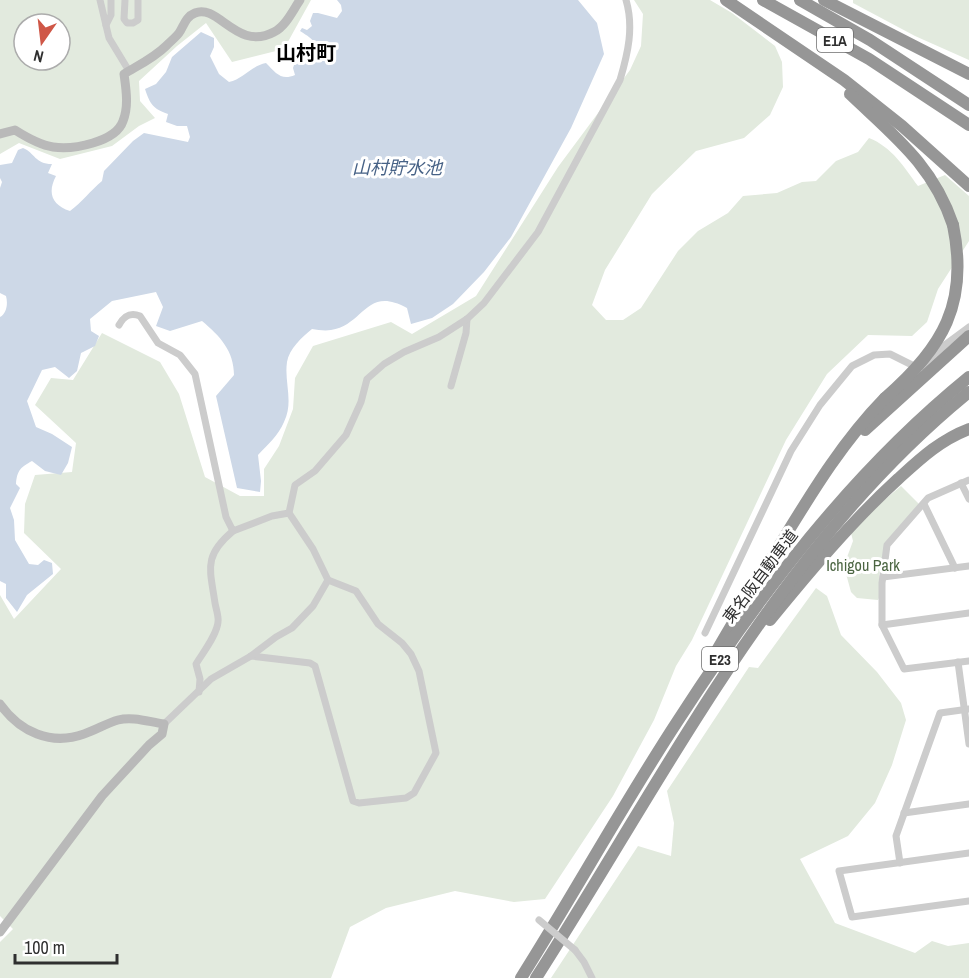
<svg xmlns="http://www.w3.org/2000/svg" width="969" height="978" font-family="'Archivo Narrow','Noto Sans JP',sans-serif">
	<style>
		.green { fill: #e2eade; fill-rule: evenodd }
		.water { fill: #cdd8e7 }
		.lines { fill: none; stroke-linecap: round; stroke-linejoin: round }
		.street { stroke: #ccc; stroke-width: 7 }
		.secondary { stroke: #b9b9b9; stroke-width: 9 }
		.highway { stroke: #969696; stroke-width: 12 }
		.street-bridge { stroke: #ccc; stroke-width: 7 }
		.highway-bridge { stroke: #969696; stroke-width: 12 }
		.labels { text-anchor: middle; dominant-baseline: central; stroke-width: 6; stroke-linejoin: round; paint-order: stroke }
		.shield { fill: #fff; stroke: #6d6d6d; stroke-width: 1.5 }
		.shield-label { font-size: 15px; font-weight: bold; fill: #2f2f2f }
		.park-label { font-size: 16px; fill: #4b6542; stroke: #fff }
		.street-label { font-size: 16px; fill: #2f2f2f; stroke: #fff }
		.water-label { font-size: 18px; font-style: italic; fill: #476286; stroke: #fff }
		.quarter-label { font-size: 20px; font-weight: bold; fill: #000; stroke: #fff }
	</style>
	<rect width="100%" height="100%" fill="#fff"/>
	<g class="green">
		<path d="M0 0H311L284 49 232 62 206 23 177 46 139 81 140 101 155 118 139 126 112 146 60 159 19 143 0 154ZM24 24H60V60H24Z"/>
		<path d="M634 0H710L732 13 775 46 782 62 783 87 770 115 744 138 696 151 652 194 605 270 592 305 606 320H623L641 308 678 251 698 231 728 213 743 196 777 193 802 182 816 181 836 161 858 152 869 138C892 147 904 167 918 186L945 175 969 196V241L938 289 927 322 912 336 868 335 827 374 786 440 692 640 676 666 654 720 613 796 545 899 514 902 455 891 386 908 350 927 331 978H0V942L13 929 0 916V595L14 619 61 569 24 533 25 504 35 475 72 472 76 443 35 405 51 378 73 380 102 333 160 362 179 394 205 477 240 496H264V469L279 446 293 409 295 378 313 346 391 322 412 334 476 296 558 167 630 70 641 46 643 14Z"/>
		<polygon points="853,0 969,0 969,60 915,36 853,3"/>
		<polygon points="901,486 919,504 885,543 879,576 879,598 878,600 857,598 851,592 845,570 846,560 853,541 851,533 870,512"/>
		<polygon points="816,588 827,596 841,635 877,672 901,703 906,720 892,765 875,803 848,836 800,859 835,923 915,953 932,941 948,946 969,943 969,978 551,978 638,846 671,856 674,823 667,791 749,667 758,668"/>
	</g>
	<path class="water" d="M337 0H578L597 23 604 54 571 128 511 237 484 272 453 304 432 318 411 324 407 308C366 285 364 325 331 330 325 331 318 330 312 329 302 337 289 349 287 362 284 382 294 402 284 422 278 436 268 444 258 455L261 481 260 492 237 488 216 396 234 375C234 351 220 336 202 321L170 331 156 326 163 307 156 292 112 301 90 319 91 331 99 336 95 346 81 353 77 371 69 378 55 367 42 370 27 401 36 427 52 434 72 447 68 463 61 475 45 471 32 461C21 467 17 470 16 484L20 488 10 508 14 520 15 540 29 564 38 565 44 560 52 563 53 574 27 595 17 612 6 598V584L0 581V317C7 313 8 303 6 296L0 293V188L2 182 0 178V165L12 163 18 150 23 148C35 153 35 164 52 164L48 173 56 176C47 193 52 205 70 211 82 202 90 191 102 181L104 171 133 141 144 133 188 142 190 137 187 126H177L166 122 168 114C153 109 150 104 145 89L156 84 166 72 172 57 201 32 214 38V47L210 56 219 74 229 82C243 79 251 66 266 63 276 73 281 81 295 75L293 68 294 65 299 63 312 64 317 60C316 42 316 41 300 31L302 28 307 30 312 26 310 21 313 13H318L337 18 342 11 341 5Z"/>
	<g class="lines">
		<g class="street">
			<polyline points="100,0 109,38 129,71"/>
			<polyline points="125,0 124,19 127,23 133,23 138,20 138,0"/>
			<polyline points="106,25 111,15 111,0"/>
			<path d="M119 325C124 316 130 312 140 316L158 343 180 355 195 374 226 517 233 531 272 516 289 513"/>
			<polyline points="451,386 466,333 467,319"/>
			<polyline points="969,480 928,498 887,545 882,583 882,625 904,669 969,661"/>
			<polyline points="961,483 969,499"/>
			<polyline points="924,504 955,568"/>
			<polyline points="883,577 969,566"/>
			<polyline points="882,625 969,613"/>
			<polyline points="705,633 791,451 820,405 852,366 874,355 890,354 916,367 927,366 946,344 969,327"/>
			<path d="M251 656 310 663 315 666 353 801 359 803 406 798 414 793 436 753 419 671 411 654 402 643 378 624 356 591 328 580 313 549 289 513 295 485 315 471 346 435 361 402 367 379 384 364 404 352 439 337 467 319 484 303 538 232 620 80C628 53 634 27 626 0"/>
			<polyline points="958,662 969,744"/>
			<path d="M199 692 200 679 196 664C202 654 217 635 218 622 219 617 216 609 215 603 210 569 203 556 233 531"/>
			<polyline points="164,724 211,679 251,656 276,637 292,628 313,606 328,580"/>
			<polyline points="904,813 969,804"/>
			<polyline points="969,853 839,871 852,917 969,901"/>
			<polyline points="900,863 896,836 940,713 969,709"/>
			<polyline points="575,950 584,962 592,978"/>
		</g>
		<g class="secondary">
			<path d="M0 134 15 130C26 137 40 145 53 147 73 150 116 142 123 121 129 106 126 89 124 74 137 66 154 58 166 46 170 42 175 38 179 33 184 26 185 17 195 13 218 3 237 52 274 32 286 26 293 10 300 0"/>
			<path d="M0 704C20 732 51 746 84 734 96 730 107 723 118 720 133 716 149 722 164 724L162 734 149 745 102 796 0 932"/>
		</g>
		<g class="highway">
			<polyline points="726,0 844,80 902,126 969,186"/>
			<polyline points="763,0 869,59 969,125"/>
			<polyline points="800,0 870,40 969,105"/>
			<polyline points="824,0 969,74"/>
			<path d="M850 94C894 136 933 165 953 225"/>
			<polyline points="865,430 969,336"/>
			<path d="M770 620C810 571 851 522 898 479 920 459 940 440 969 429"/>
			<path d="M716 652C738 614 761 576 784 538 814 489 844 440 885 398"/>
			<path d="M521 978C574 894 622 806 677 722 759 595 851 473 969 377"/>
			<path d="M536 978C667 774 777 548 969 392"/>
		</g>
		<polyline class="street-bridge" points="539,920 575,950"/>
		<path class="highway-bridge" d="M885 398C943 348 969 303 953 225"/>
	</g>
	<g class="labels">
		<g class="shield">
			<rect x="817" y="28" width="36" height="24" rx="4.5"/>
			<rect x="702" y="647" width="36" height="24" rx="4.5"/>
		</g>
		<g class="shield-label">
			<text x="835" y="40">E1A</text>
			<text x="720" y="659">E23</text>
		</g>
		<g class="park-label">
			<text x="863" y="565">Ichigou Park</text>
		</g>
		<g class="street-label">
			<text transform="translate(760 576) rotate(-53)">東名阪自動車道</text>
		</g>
		<g class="water-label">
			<text x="397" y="167">山村貯水池</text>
		</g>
		<g class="quarter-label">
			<text x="306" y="52">山村町</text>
		</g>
	</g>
	<g transform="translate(42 42) rotate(194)"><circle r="28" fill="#ffffff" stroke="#acacac" stroke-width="1.5"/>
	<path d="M0-4.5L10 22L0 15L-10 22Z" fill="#cf5747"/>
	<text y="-9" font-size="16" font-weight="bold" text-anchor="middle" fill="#2f2f2f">N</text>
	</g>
	<path d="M15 954v9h102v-9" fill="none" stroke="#2f2f2f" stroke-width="3"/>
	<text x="24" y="954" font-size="18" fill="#2f2f2f" stroke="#ffffff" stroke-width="4.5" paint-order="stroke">100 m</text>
</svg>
